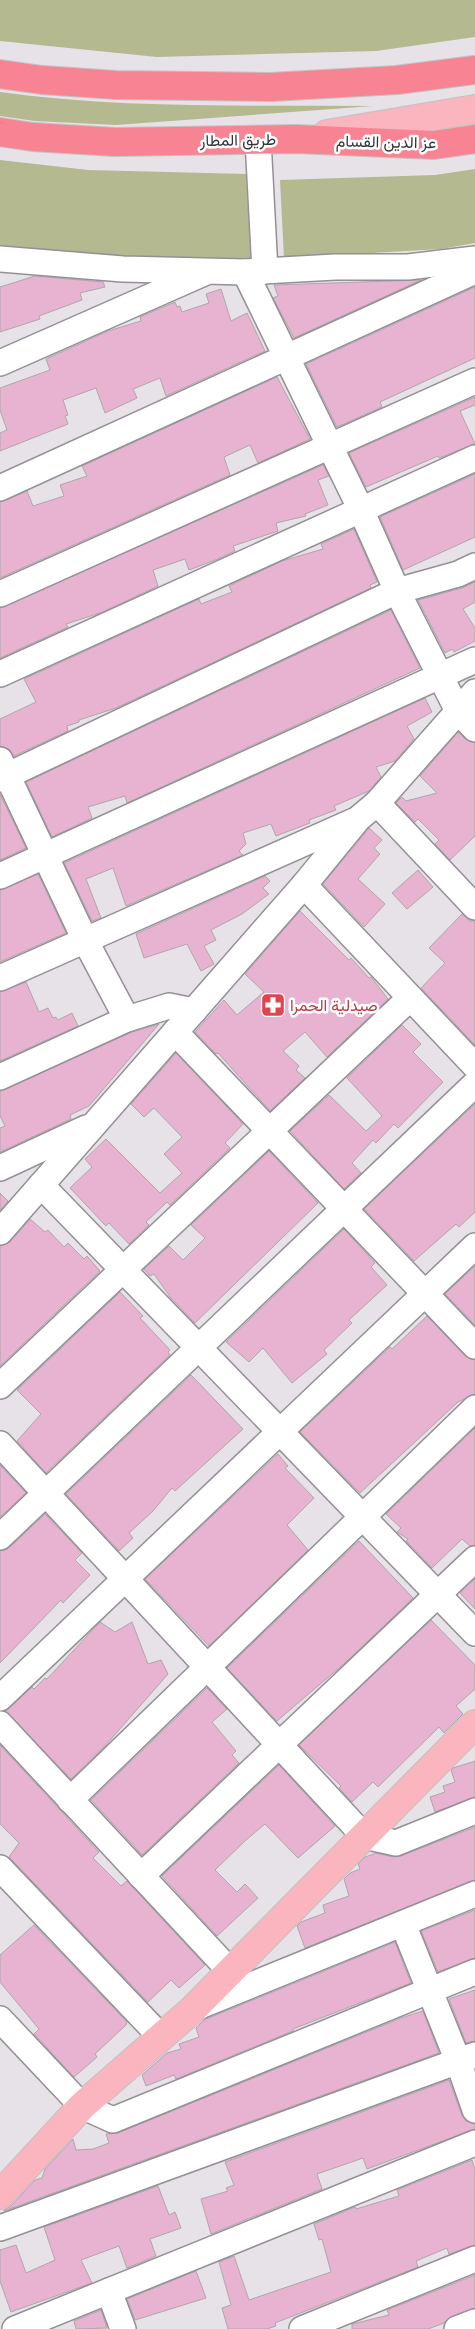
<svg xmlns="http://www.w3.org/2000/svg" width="475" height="2329" font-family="'Space Grotesk',Vazirmatn,sans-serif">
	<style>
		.green { fill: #b4b990 }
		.building { fill: #e7b3d1; stroke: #b0a6ab }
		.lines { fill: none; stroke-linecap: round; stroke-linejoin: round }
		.minor-casing { stroke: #958f96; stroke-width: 28 }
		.major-casing { stroke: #c3c2c3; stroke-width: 30 }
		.highway-casing { stroke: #c3c2c3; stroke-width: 30 }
		.minor { stroke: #fff; stroke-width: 25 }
		.major { stroke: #fab5be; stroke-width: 28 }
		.highway { stroke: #f78393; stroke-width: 28 }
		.labels { text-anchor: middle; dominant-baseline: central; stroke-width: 5; stroke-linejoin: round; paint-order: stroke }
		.street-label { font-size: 16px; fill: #373538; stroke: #fff }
		.health-label { font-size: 16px; fill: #be3a42; stroke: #fff; text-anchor: start }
	</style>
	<rect width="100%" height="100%" fill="#e7e1e8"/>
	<g class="green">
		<polygon points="0,0 475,0 475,37 376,51 157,57 0,41"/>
		<path d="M0 92C123 109 249 105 373 106L116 125 35 121 0 116Z"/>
		<polygon points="0,160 88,170 246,174 251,260 140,259 0,247"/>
		<polygon points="475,169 475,243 441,249 284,258 280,180 435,175"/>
	</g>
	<g class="building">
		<polygon points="35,276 103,282 105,287 80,293 82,300 39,316 40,319 0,332 0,287"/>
		<polygon points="421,280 294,338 273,298 278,296 274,285"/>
		<polygon points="475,287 475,358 380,402 382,407 337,427 306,364"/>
		<polygon points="221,289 231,321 247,313 265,351 166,396 160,378 133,389 137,398 105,413 96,388 63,400 68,415 65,416 68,424 0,451 0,433 7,430 0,410 0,388 50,370 46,359 108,331 141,321 140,317 175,302 177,307 180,306 182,312 209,303 206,294"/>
		<polygon points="277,377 310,439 258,463 250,445 224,457 230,475 0,578 0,502 27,491 33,506 64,496 60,485 87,476 82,466"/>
		<polygon points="475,397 475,405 460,411 475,444 439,458 438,456 366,487 349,453"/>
		<polygon points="323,465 329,476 318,480 328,505 305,514 306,516 276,523 278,531 233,546 235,551 218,559 189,570 185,559 153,570 158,586 103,612 66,624 68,627 0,658 0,608"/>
		<polygon points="475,474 475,537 403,570 380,517"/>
		<polygon points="354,529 377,582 370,585 371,588 116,708 79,720 79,722 67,726 68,731 14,756 9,749 0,746 0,719 36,702 24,679 199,599 201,604 232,592 229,586 282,561 323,549 321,544"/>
		<polygon points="475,582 475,602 463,609 475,628 475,641 454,652 452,649 445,653 418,600 462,588"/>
		<polygon points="391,610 420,668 127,803 125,796 88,807 92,818 52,837 26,782"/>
		<polygon points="425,698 432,712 407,726 414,739 395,761 376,767 381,777 369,791 334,806 336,810 309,820 310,823 276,836 271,824 243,833 246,844 239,851 243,855 126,906 113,868 86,879 101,918 92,921 64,863"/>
		<polygon points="458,732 465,739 475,743 475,836 450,860 435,844 439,840 418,819 415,822 396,803 402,797 406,801 437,793 420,776"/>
		<polygon points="0,794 26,848 0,860"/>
		<polygon points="369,828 382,840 374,848 380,854 358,879 385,904 364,927 323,884"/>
		<polygon points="418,870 433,887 407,909 392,893"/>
		<polygon points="38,874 66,933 0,962 0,890"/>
		<polygon points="265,876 270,881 263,888 269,894 242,914 211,930 216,940 204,946 214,964 201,971 187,944 144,958 136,934"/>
		<polygon points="300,911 349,960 351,958 369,978 371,977 388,999 327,1057 305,1032 283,1051 299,1066 296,1070 305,1078 270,1111 218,1053 216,1054 195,1032 224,1000 237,1015 264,992 245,974"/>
		<polygon points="462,914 470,921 475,921 475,1045 421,988 445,963 429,948"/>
		<polygon points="26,982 39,1012 48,1008 53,1018 56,1017 58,1020 72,1013 78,1026 0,1061 0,992"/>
		<polygon points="159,1024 89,1106 70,1115 71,1119 0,1152 0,1128 5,1126 0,1116 0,1091 132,1032"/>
		<polygon points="402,1025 421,1044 413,1052 443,1082 398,1128 394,1124 376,1143 373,1140 352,1163 361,1173 344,1189 290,1131 329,1095 366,1131 382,1116 347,1078"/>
		<polygon points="176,1053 243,1124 225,1143 230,1148 170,1205 167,1202 146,1222 149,1225 129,1244 109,1223 106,1226 70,1188 92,1167 85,1159 106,1139 160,1193 182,1173 164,1154 182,1137 154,1108 144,1117 131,1104"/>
		<polygon points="475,1104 475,1212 459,1227 456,1224 414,1261 364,1209"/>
		<polygon points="269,1151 318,1203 195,1323 171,1298 154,1274 150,1276 144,1269 169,1246 183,1260 205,1238 191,1225"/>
		<polygon points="0,1193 8,1201 0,1210"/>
		<polygon points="30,1219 45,1232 48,1230 64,1247 68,1243 84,1259 87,1256 100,1271 0,1366 0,1246 10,1242"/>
		<polygon points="344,1229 375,1263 371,1267 387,1285 349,1320 352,1323 324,1350 327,1354 292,1383 263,1348 249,1362 226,1342"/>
		<polygon points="475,1266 475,1325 445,1294"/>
		<polygon points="120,1292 143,1316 140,1318 170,1350 168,1352 170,1355 46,1473 17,1441 41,1414 17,1390"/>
		<polygon points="427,1316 465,1356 475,1360 475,1394 458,1402 360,1493 300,1432 390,1347 392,1349"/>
		<polygon points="191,1375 243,1429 175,1491 172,1488 153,1511 129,1533 133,1538 119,1551 66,1494"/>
		<polygon points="475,1428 475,1545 470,1546 462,1539 432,1568 406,1541 408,1539 397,1532 401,1528 386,1514"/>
		<polygon points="278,1454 288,1466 285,1468 314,1498 287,1525 308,1550 209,1646 145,1579"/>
		<polygon points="0,1465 26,1493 0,1517"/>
		<polygon points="45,1514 82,1553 75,1560 90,1575 63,1603 61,1600 0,1663 0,1551 10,1547"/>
		<polygon points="359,1541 413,1598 346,1662 277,1721 227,1668"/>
		<polygon points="475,1579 475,1609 460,1593"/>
		<polygon points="431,1620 475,1665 475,1689 456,1706 463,1714 444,1733 439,1727 378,1787 373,1782 352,1802 339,1788 341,1786 299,1745"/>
		<polygon points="100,1622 115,1632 132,1622 148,1664 161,1660 168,1674 105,1746 71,1779 5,1711 32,1687 34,1689 45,1678 47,1679"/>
		<polygon points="207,1688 227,1709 212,1722 236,1751 232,1755 239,1763 142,1855 91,1800"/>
		<polygon points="0,1745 99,1852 93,1858 121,1886 127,1881 205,1965 179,1988 171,1980 148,2002 9,1857 19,1843 0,1824"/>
		<polygon points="475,1761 475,1797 435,1812 430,1797 445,1792 443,1786 455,1782 451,1770 453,1768"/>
		<polygon points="279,1765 335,1826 298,1858 265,1824 246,1840 215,1870 237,1892 245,1884 258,1898 217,1936 162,1876"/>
		<polygon points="475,1827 475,1880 305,1948 297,1926 301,1922 325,1913 323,1905 349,1896 344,1879 350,1873 360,1869 358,1864 365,1857 376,1853 393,1857 401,1856"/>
		<polygon points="475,1910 475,1958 438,1972 421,1931"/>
		<polygon points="34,1925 127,2022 126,2025 95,2054 97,2057 74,2077 34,2034 39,2029 0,1982 0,1955"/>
		<polygon points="395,1942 411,1983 293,2029 293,2031 176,2079 174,2075 146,2086 142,2075 167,2053 181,2049 179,2044 199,2037 196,2028 204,2020"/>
		<polygon points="475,1990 475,2041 466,2043 449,1999"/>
		<polygon points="423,2011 439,2053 4,2211 4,2210 11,2206 35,2180 42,2178 45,2169 73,2139 76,2150 93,2149 109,2143 106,2134 118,2133 401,2018"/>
		<polygon points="449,2080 462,2115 466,2121 475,2124 475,2129 367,2169 363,2158 317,2174 322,2189 211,2234 201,2199 228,2191 226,2188 234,2185 225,2162"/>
		<polygon points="472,2160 475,2170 475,2245 449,2254 447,2248 416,2261 418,2267 275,2323 276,2326 267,2329 228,2329 222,2308 231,2305 219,2262 234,2256 249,2300 331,2272 322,2239 319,2240 314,2224 355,2207 356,2209 399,2196 397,2190"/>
		<polygon points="158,2186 169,2215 175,2212 181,2228 150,2239 156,2256 127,2268 119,2246 81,2260 92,2283 11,2312 0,2281 0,2250 16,2245 26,2273 55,2260 44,2227"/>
		<polygon points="196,2271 206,2298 135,2320 127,2299"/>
		<polygon points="475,2275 475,2308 452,2316 444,2323 428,2329 352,2329 352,2324 389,2315 387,2310"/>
		<polygon points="101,2310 107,2328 76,2329 74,2321"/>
	</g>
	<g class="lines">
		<defs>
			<g id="minor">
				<polyline points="258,140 265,271"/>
				<polyline points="0,259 123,269 245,272 335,267 408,267 475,259"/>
				<polyline points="245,272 361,510 397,591 458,711 475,729"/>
				<polyline points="0,363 204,273"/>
				<polyline points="0,488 475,271"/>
				<polyline points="0,594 475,381"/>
				<polyline points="0,674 475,458"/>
				<polyline points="0,760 85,940 127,1019"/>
				<polyline points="0,779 397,591 458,574 475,566"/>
				<polyline points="377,803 475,907"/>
				<polyline points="0,876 475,660"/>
				<polyline points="304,885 475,1066"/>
				<polyline points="0,978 354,821"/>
				<polyline points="175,1032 475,1346"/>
				<polyline points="0,1077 127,1019 169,1006 194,1011"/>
				<polyline points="0,1168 86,1128"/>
				<polyline points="41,1185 475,1633"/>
				<polyline points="0,1232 304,885 358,819 377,803 475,692"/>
				<polyline points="0,1386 410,998"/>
				<polyline points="0,1444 364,1836 396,1843 475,1811"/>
				<polyline points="0,1537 475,1084"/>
				<polyline points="0,1698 475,1246"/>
				<polyline points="0,1724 230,1971"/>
				<polyline points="70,1800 475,1408"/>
				<polyline points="0,1868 161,2037"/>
				<polyline points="141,1876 475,1559"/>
				<polyline points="403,1924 458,2061 475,2110"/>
				<polyline points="195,2008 475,1894"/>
				<polyline points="0,2019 82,2106 113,2120 475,1972"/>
				<polyline points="0,2228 475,2055"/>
				<polyline points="109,2291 123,2329"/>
				<polyline points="15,2329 475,2143"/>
				<polyline points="302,2329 475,2259"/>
				<polyline points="457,2329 475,2322"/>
			</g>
			<g id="major">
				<polyline points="327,134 475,109"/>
				<polyline points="0,2195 82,2106 192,2010 475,1724"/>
			</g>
			<g id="highway">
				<polyline points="0,74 42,80 116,85 271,87 397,80 475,70"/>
				<polyline points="0,132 33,137 115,142 296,139 434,145 475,139"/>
			</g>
		</defs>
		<use href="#minor" class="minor-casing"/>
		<use href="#major" class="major-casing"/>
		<use href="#highway" class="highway-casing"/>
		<use href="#minor" class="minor"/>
		<use href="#major" class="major"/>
		<use href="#highway" class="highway"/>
	</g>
	<defs>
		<symbol id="pharmacy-square" viewBox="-11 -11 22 22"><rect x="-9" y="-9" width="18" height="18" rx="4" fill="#e0444e" stroke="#fff"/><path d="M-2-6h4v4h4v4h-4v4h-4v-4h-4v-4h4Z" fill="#fff"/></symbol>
	</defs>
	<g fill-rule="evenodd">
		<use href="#pharmacy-square" x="259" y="991" width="28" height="28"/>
	</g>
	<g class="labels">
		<g class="street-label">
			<text transform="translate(238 140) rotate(-1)">طريق المطار</text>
			<text transform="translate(386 142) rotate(1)">عز الدين القسام</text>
		</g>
		<g class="health-label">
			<text x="290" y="1005">صيدلية الحمرا</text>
		</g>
	</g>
</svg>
